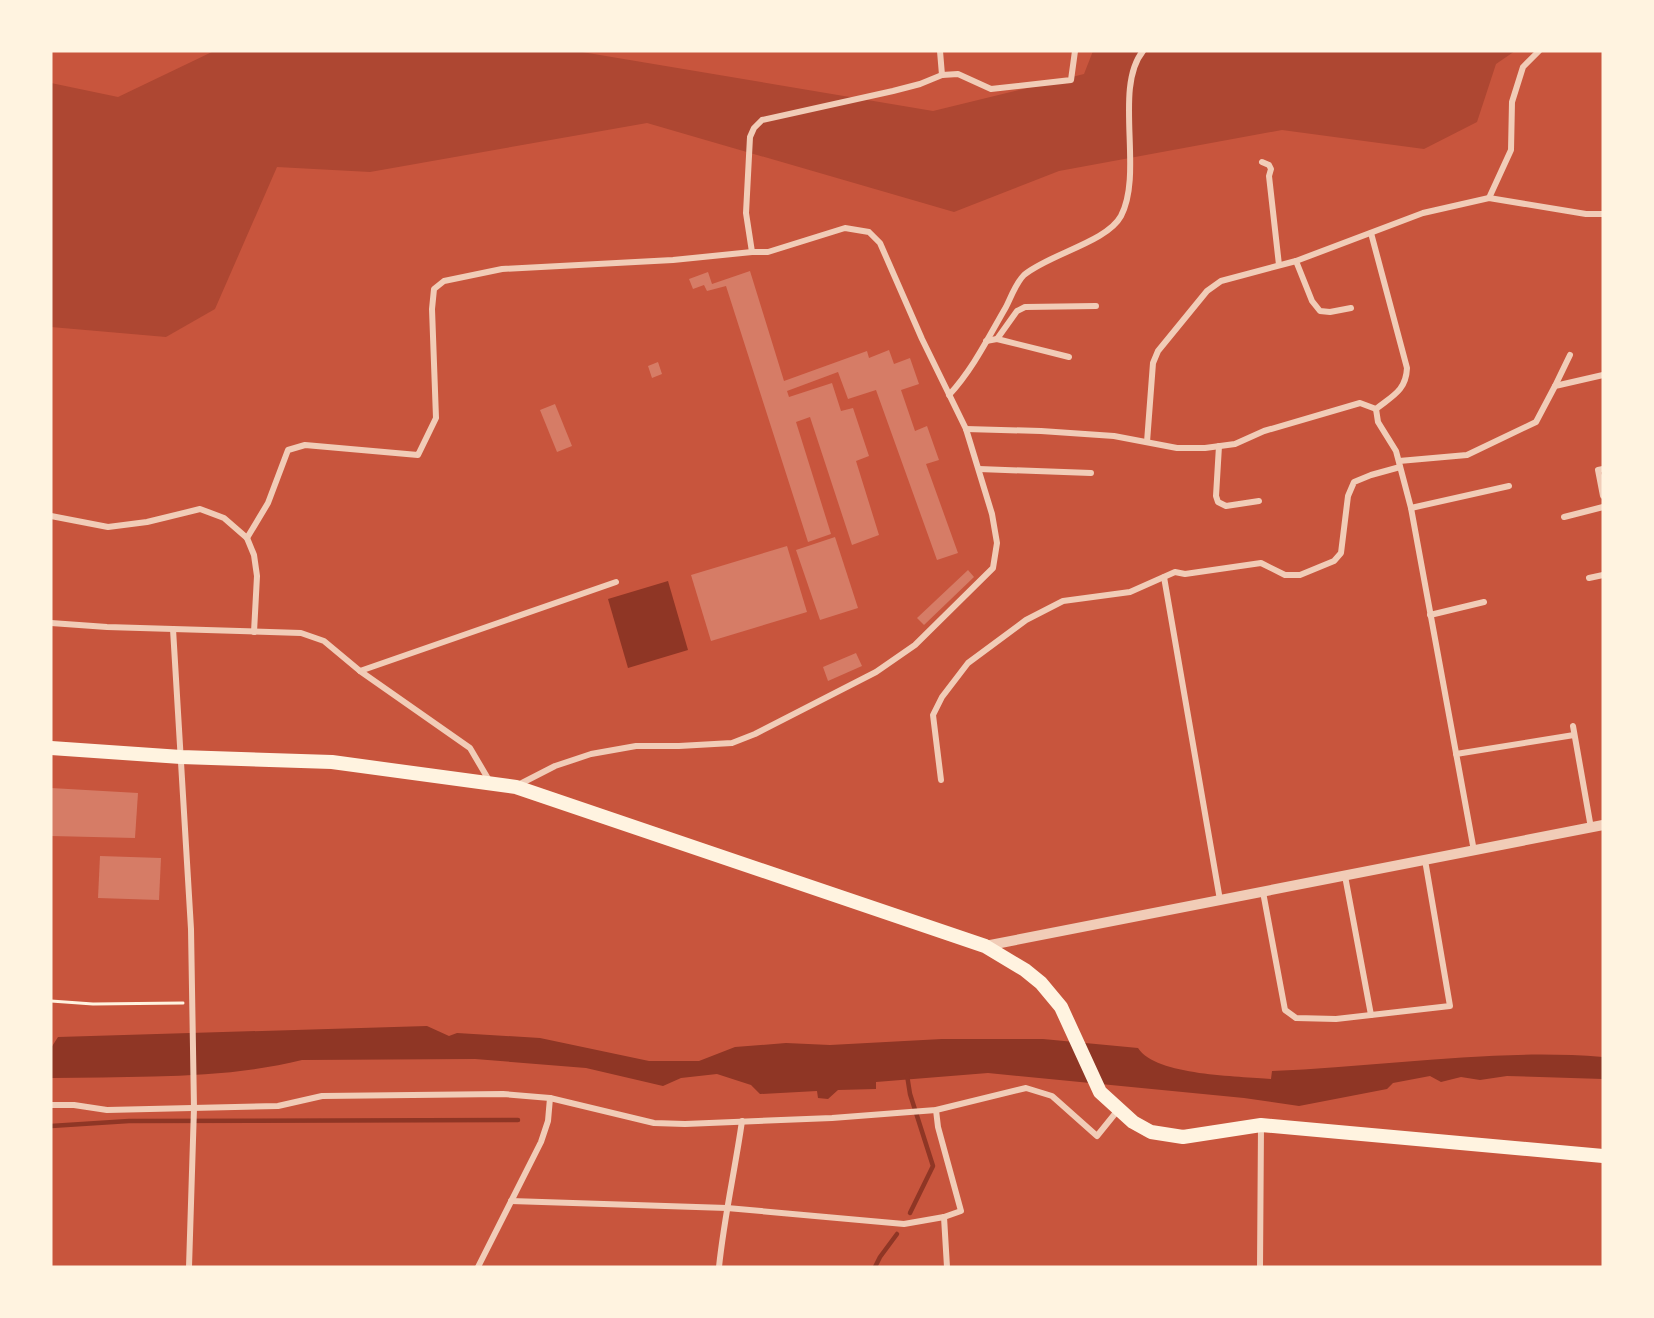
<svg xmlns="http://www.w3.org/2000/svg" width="1654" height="1318" font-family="'Asap Condensed',sans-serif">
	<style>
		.green { fill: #ae4732 }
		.water { fill: #8f3625 }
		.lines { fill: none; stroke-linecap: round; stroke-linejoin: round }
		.stream { stroke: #8f3625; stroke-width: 4.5 }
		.building { fill: #d67c66 }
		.path { stroke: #fff3e0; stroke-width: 3 }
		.minor { stroke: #f1ccb7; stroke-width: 6 }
		.tertiary { stroke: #f1ccb7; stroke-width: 10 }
		.trunk { stroke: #fff3e0; stroke-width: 14 }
	</style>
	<rect width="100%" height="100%" fill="#c8553d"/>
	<polygon class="green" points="214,51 576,51 933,111 1084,74 1093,51 1515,51 1496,64 1477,122 1424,149 1282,130 1059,171 954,212 647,123 370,172 277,167 215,309 166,337 51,327 51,83 118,97"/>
	<g class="water">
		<polygon points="668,581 688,650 628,668 608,599"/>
		<path d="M427 1026 449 1036 457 1033 540 1038 649 1061H699L735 1047 786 1043 830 1045 942 1039H1043L1138 1048C1156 1076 1239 1076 1271 1079L1272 1071C1382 1067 1492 1048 1603 1057V1079L1507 1076 1480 1080 1461 1077 1441 1082 1430 1076 1393 1083 1387 1089 1299 1106 1244 1098 988 1073 876 1082V1089L838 1090 828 1099 818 1098 817 1091 760 1094 751 1085 717 1074 681 1078 663 1086 586 1068 475 1059 302 1060C221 1080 134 1076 51 1078V1048L58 1037Z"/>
	</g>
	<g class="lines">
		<g class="stream">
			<polyline points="907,1075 910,1094 933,1166 910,1213"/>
			<polyline points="51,1126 129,1121 518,1120"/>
			<polyline points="875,1267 880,1257 897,1234"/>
		</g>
	</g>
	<g class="building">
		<polygon points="750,271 784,381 867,351 869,358 889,350 894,364 910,358 919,384 901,390 915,431 927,426 939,460 926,464 958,553 937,560 876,390 848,399 838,372 787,391 789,397 832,383 841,411 853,408 869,456 856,461 879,535 852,545 810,417 796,422 831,534 808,542 726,286 707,291 704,285 693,289 689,279 708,272 712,284"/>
		<polygon points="658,362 662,374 652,378 648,366"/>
		<polygon points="555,404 572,446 557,452 540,410"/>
		<polygon points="835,537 858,608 820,620 796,550"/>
		<polygon points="787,546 807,612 711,641 691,575"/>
		<polygon points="968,570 974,577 924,625 917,618"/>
		<polygon points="856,653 862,666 828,681 823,667"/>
		<polygon points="51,788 138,793 135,838 51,836"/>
		<polygon points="100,856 161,858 159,900 98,898"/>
	</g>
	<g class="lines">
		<polyline class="path" points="51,1001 93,1004 183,1003"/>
		<g class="minor">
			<polyline points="940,51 942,75"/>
			<polyline points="1262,162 1269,165 1271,169 1269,176 1279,265"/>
			<polyline points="1489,198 1511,150 1512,102 1523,67 1539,51"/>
			<path d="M1371 233 1407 368C1406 391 1392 396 1376 409"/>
			<polyline points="752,252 746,213 750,137 754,128 762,120 893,91 920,84 942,75 958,74 991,89 1071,80 1075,51"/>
			<polyline points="1296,261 1312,301 1320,311 1330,312 1351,308"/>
			<polyline points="997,339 1069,357"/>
			<polyline points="986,341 997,339 1017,311 1025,307 1096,306"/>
			<polyline points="1555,386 1570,355"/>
			<path d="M949 395C973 369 988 338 1006 307 1011 297 1016 283 1024 275 1049 254 1107 242 1121 216 1144 172 1113 88 1143 51"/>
			<polyline points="1376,409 1378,422 1396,451 1411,508 1474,851"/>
			<polyline points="966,429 1041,431 1114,436 1177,448 1205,448 1235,444 1264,431 1360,403 1376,409"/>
			<polyline points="1147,442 1153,363 1158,351 1207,291 1221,281 1296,261 1423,213 1489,198 1586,214 1603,214"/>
			<polyline points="1219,446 1216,496 1218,502 1226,506 1259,501"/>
			<polyline points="1399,461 1467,455 1536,422 1555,386 1603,375"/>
			<polyline points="979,469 1091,473"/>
			<polyline points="1603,469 1598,470 1603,496"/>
			<polyline points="1411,508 1509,486"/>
			<polyline points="51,516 108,527 147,522 200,509 224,518 247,538 254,555 257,576 254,632"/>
			<polyline points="1564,517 1603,507"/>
			<polyline points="247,538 268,503 288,450 305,445 418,455 436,418 432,309 434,289 444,281 502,269 673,260 752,252 768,252 845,228 869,232 880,243 922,339 966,429 992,514 997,543 993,568 915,645 876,672 755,734 732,743 679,746 636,746 591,754 555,766 518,785"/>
			<polyline points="1164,577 1220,900"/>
			<polyline points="1589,578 1603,575"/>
			<polyline points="1430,615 1484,602"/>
			<polyline points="51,623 107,627 301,633 324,641 360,671 470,748 490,782"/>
			<polyline points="173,629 191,929 194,1108 189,1267"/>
			<polyline points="360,671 616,582"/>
			<polyline points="1573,726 1591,828"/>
			<polyline points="1456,754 1574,735"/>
			<polyline points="941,780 933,715 942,697 968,663 1026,620 1063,601 1130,592 1175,572 1185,574 1261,563 1285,575 1300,575 1334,561 1341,553 1348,496 1354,482 1371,475 1400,467"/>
			<polyline points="1345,876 1371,1015"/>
			<polyline points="1263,892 1285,1010 1296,1018 1336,1019 1450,1006 1425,860"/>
			<polyline points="51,1105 74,1105 107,1110 278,1106 322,1096 503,1094 550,1098 654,1123 685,1124 832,1118 936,1110 1026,1088 1052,1096 1097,1136 1118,1110"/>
			<polyline points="511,1201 727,1208 904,1224 944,1217 961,1211 938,1127 936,1110"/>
			<polyline points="944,1217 947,1267"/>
			<polyline points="478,1267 541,1142 548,1121 550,1098"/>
			<path d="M719 1267C724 1218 735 1170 742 1121"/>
			<polyline points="1260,1267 1261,1126"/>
		</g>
		<polyline class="tertiary" points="985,946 1603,825"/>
		<polyline class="trunk" points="51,748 181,757 332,762 516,787 985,946 1025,970 1041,983 1061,1007 1100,1092 1133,1122 1151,1132 1183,1137 1261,1125 1603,1156"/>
	</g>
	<rect width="1654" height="1318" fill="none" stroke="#fff3e0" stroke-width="105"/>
</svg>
